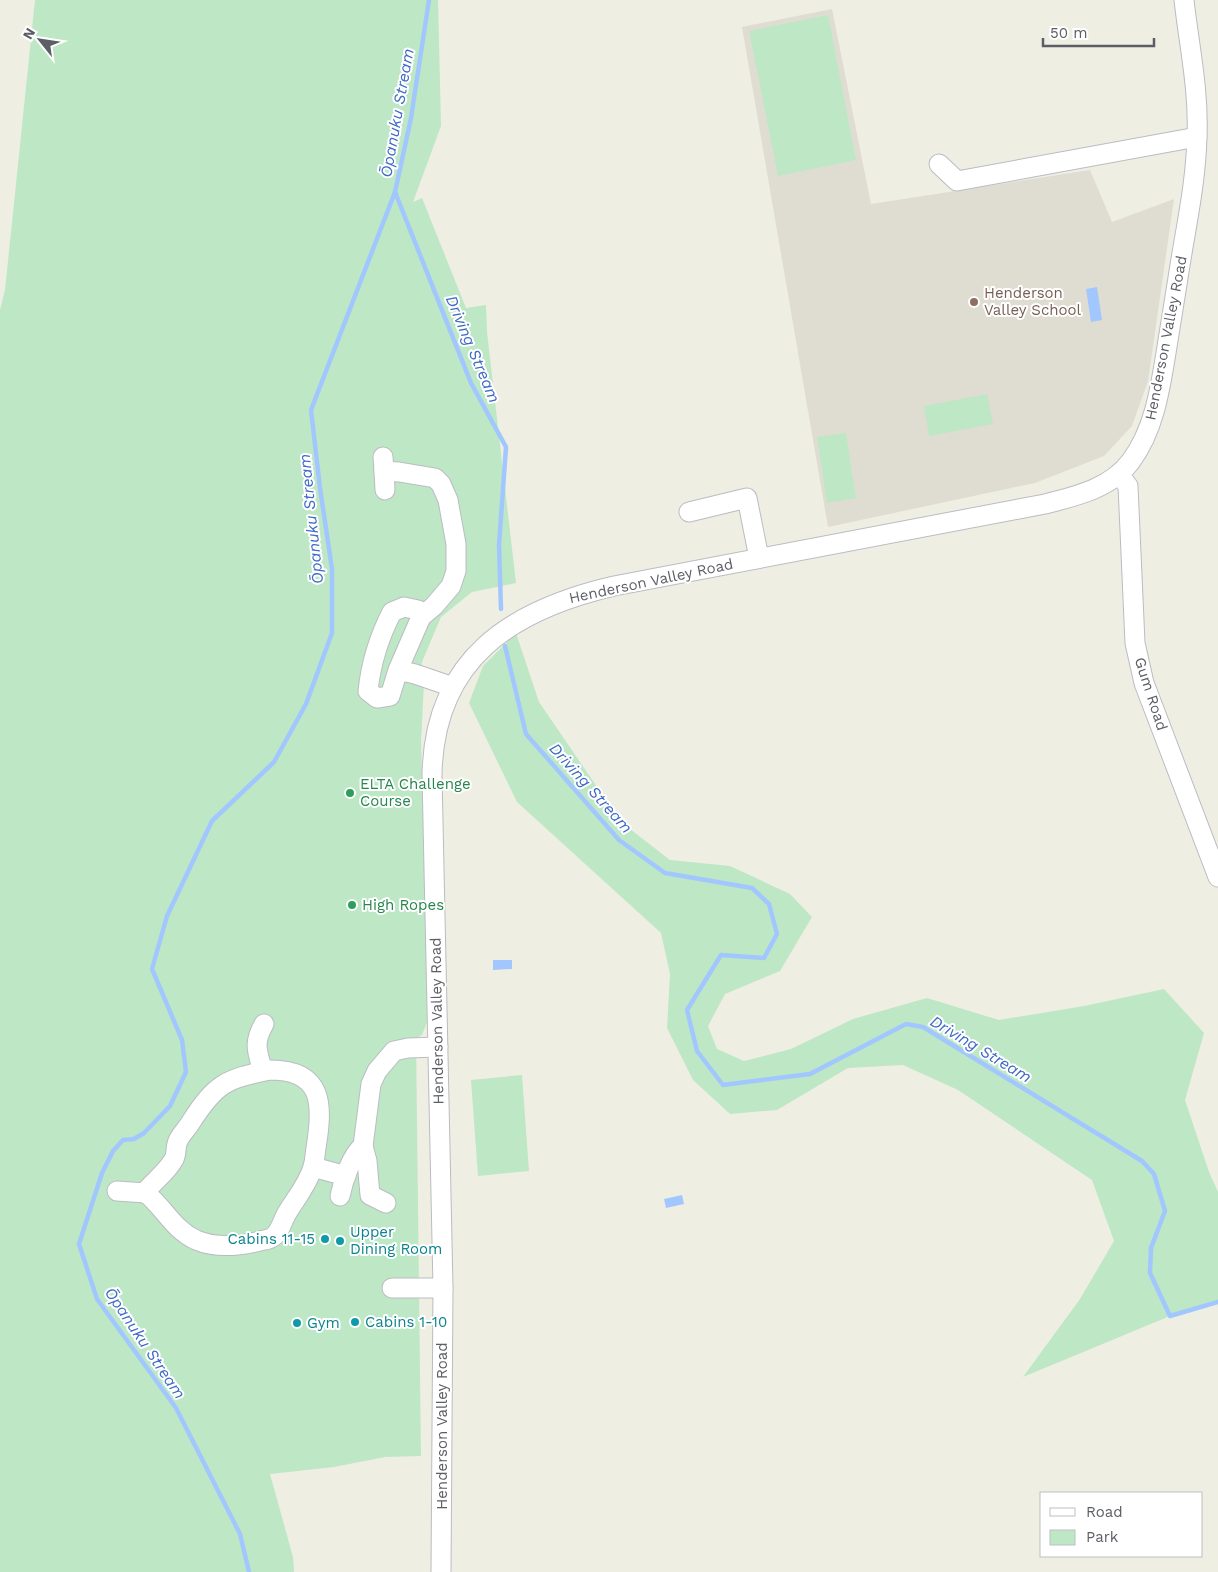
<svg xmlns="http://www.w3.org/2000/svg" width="1218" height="1572" font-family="'Work Sans',sans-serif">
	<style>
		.education { fill: #dfddd1 }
		.green { fill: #bee7c5 }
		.water { fill: #a2c7ff }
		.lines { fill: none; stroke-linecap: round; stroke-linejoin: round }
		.stream { stroke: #a2c7ff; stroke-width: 4.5 }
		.minor-casing { stroke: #bbbcc2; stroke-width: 21 }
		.minor { stroke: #fff; stroke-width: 19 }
		.education-dot { fill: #8d6e63; stroke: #fff; stroke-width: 2 }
		.leisure-dot { fill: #2e9e5b; stroke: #fff; stroke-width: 2 }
		.culture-dot { fill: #0f9aa8; stroke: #fff; stroke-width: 2 }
		.labels { text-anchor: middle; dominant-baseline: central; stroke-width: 4; stroke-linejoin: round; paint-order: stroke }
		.education-label { font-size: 15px; fill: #785e54; stroke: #fff; text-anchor: start }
		.street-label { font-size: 15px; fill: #5b5e64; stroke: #fff }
		.leisure-label { font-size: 15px; fill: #27864d; stroke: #fff; text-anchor: start }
		.culture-label { font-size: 15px; fill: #0d838f; stroke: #fff; text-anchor: start }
		.water-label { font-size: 16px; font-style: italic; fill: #3f6ac8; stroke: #fff }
	</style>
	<rect width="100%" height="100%" fill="#efeee3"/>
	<polygon class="education" points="832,9 871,204 1090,170 1112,222 1174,199 1148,381 1132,426 1104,456 1035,483 828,527 742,27"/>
	<g class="green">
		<polygon points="35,0 438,0 441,126 413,202 422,198 466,308 486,305 487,332 516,583 472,592 441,617 422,662 418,681 424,683 421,741 429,1017 422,1035 416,1038 421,1456 385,1457 334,1467 270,1474 293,1557 294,1572 0,1572 0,310 5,290"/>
		<polygon points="828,15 856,160 778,176 749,31"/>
		<polygon points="987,394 993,424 929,436 924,406"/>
		<polygon points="846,433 856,498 827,503 817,437"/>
		<polygon points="516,633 539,702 621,822 670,860 730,866 790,894 812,917 780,971 725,994 708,1026 717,1049 744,1061 791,1049 853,1019 927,998 999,1020 1084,1006 1164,989 1204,1033 1185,1100 1209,1172 1218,1192 1218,1302 1170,1316 1023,1377 1080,1299 1114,1241 1092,1180 958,1090 903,1065 848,1068 777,1110 730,1114 693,1080 667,1028 670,974 661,933 517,802 469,703 483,666"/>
		<polygon points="522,1075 529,1171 478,1176 471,1080"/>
	</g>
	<g class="water">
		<polygon points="1097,287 1102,320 1091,322 1086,289"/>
		<polygon points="493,960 512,960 512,969 493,970"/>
		<polygon points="682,1195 684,1204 666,1208 664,1199"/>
	</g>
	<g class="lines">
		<g class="stream">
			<polyline points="395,192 471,383 506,447 499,545 501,609"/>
			<polyline points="505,646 526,734 619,840 665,873 752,888 769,904 777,934 764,958 721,955 687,1010 697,1051 723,1085 810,1074 906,1024 923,1027 1142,1161 1154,1174 1165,1211 1151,1248 1150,1273 1170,1316 1218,1302"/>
			<polyline points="249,1572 240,1534 176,1408 97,1299 79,1244 102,1173 113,1151 123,1140 134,1139 144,1133 170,1106 186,1072 182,1040 152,969 167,916 212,821 274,762 306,704 332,633 332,569 320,488 311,410 395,192 411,118 429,0"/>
		</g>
		<defs>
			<g id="minor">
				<polyline points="939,164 957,181 1197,137"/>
				<polyline points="383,457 384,471 399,472 435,478 441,484 448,500 456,544 456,571 451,586 434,606 421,617"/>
				<polyline points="384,471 385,490"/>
				<polyline points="1119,474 1128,486 1135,643 1144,683 1218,877"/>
				<polyline points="689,512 747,498 759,558"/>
				<path d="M398 670 421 617 418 610 404 607 392 612C379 637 371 663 368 691L377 698 390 696 398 670 415 674 453 687"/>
				<path d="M270 1070C324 1070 323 1105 316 1148 315 1154 315 1160 313 1167 308 1184 296 1198 287 1213 282 1221 280 1234 271 1238 268 1240 263 1240 260 1241 240 1246 215 1248 196 1240 174 1230 164 1208 147 1194L146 1191C155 1180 167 1172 174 1159 177 1154 175 1147 178 1141 181 1134 187 1129 191 1122 216 1083 226 1079 270 1070Z"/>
				<path d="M263 1071C257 1051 253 1043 264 1024"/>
				<polyline points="313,1167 346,1176"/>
				<polyline points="117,1191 146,1193"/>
				<path d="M340 1196C343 1182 351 1155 363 1146"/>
				<polyline points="386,1203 370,1195 367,1161 363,1146 371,1084 377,1071 394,1051 408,1048 438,1047"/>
				<polyline points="392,1288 443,1288"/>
				<path d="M441 1572 443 1288 432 775C434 659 511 610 614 586L1045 504C1077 496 1111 488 1131 461 1154 430 1160 390 1166 353 1170 328 1174 303 1178 278 1185 231 1196 184 1197 136 1199 90 1189 45 1184 0"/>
			</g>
		</defs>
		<use href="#minor" class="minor-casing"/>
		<use href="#minor" class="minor"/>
	</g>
	<circle class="education-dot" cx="974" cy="302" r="5"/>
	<g class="leisure-dot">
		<circle cx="350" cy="793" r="5"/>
		<circle cx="352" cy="905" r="5"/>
	</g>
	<g class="culture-dot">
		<circle cx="325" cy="1239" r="5"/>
		<circle cx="340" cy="1241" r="5"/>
		<circle cx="355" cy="1322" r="5"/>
		<circle cx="297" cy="1323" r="5"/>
	</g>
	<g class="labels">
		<g class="education-label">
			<text x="984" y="293">Henderson<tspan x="984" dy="17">Valley School</tspan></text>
		</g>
		<g class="street-label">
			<text transform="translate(1166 338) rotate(-79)">Henderson Valley Road</text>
			<text transform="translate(651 581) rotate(-12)">Henderson Valley Road</text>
			<text transform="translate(1151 694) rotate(72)">Gum Road</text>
			<text transform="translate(437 1021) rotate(-91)">Henderson Valley Road</text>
			<text transform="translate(442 1426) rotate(-90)">Henderson Valley Road</text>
		</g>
		<g class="leisure-label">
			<text x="360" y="784">ELTA Challenge<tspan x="360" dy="17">Course</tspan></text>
			<text x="362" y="905">High Ropes</text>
		</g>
		<g class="culture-label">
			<text x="350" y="1232">Upper<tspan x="350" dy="17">Dining Room</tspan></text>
			<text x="315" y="1239" text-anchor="end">Cabins 11-15</text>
			<text x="365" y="1322">Cabins 1-10</text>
			<text x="307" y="1323">Gym</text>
		</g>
		<g class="water-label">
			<text transform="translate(397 113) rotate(-80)">Ōpanuku Stream</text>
			<text transform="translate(473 349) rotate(67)">Driving Stream</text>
			<text transform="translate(311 519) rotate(-96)">Ōpanuku Stream</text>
			<text transform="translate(591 788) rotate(48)">Driving Stream</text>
			<text transform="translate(981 1049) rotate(31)">Driving Stream</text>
			<text transform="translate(145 1343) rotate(56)">Ōpanuku Stream</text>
		</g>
	</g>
	<rect x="1040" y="1492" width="162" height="65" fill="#ffffff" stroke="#bdbfc1"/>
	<rect x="1050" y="1508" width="25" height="8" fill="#ffffff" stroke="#bdbfc1"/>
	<text x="1086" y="1517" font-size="15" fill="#5b5e64">Road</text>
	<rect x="1050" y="1530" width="25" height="15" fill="#bee7c5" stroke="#bdbfc1"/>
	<text x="1086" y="1542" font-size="15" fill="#5b5e64">Park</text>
	<g transform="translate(40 40) rotate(300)" stroke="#ffffff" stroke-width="4" paint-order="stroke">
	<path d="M0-4L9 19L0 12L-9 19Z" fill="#5b5e64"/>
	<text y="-8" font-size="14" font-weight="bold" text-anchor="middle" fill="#5b5e64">N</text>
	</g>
	<path d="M1043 38v8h111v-8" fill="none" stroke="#5b5e64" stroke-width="2.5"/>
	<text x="1050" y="38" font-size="15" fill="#5b5e64" stroke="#ffffff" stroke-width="4" paint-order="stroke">50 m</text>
</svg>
